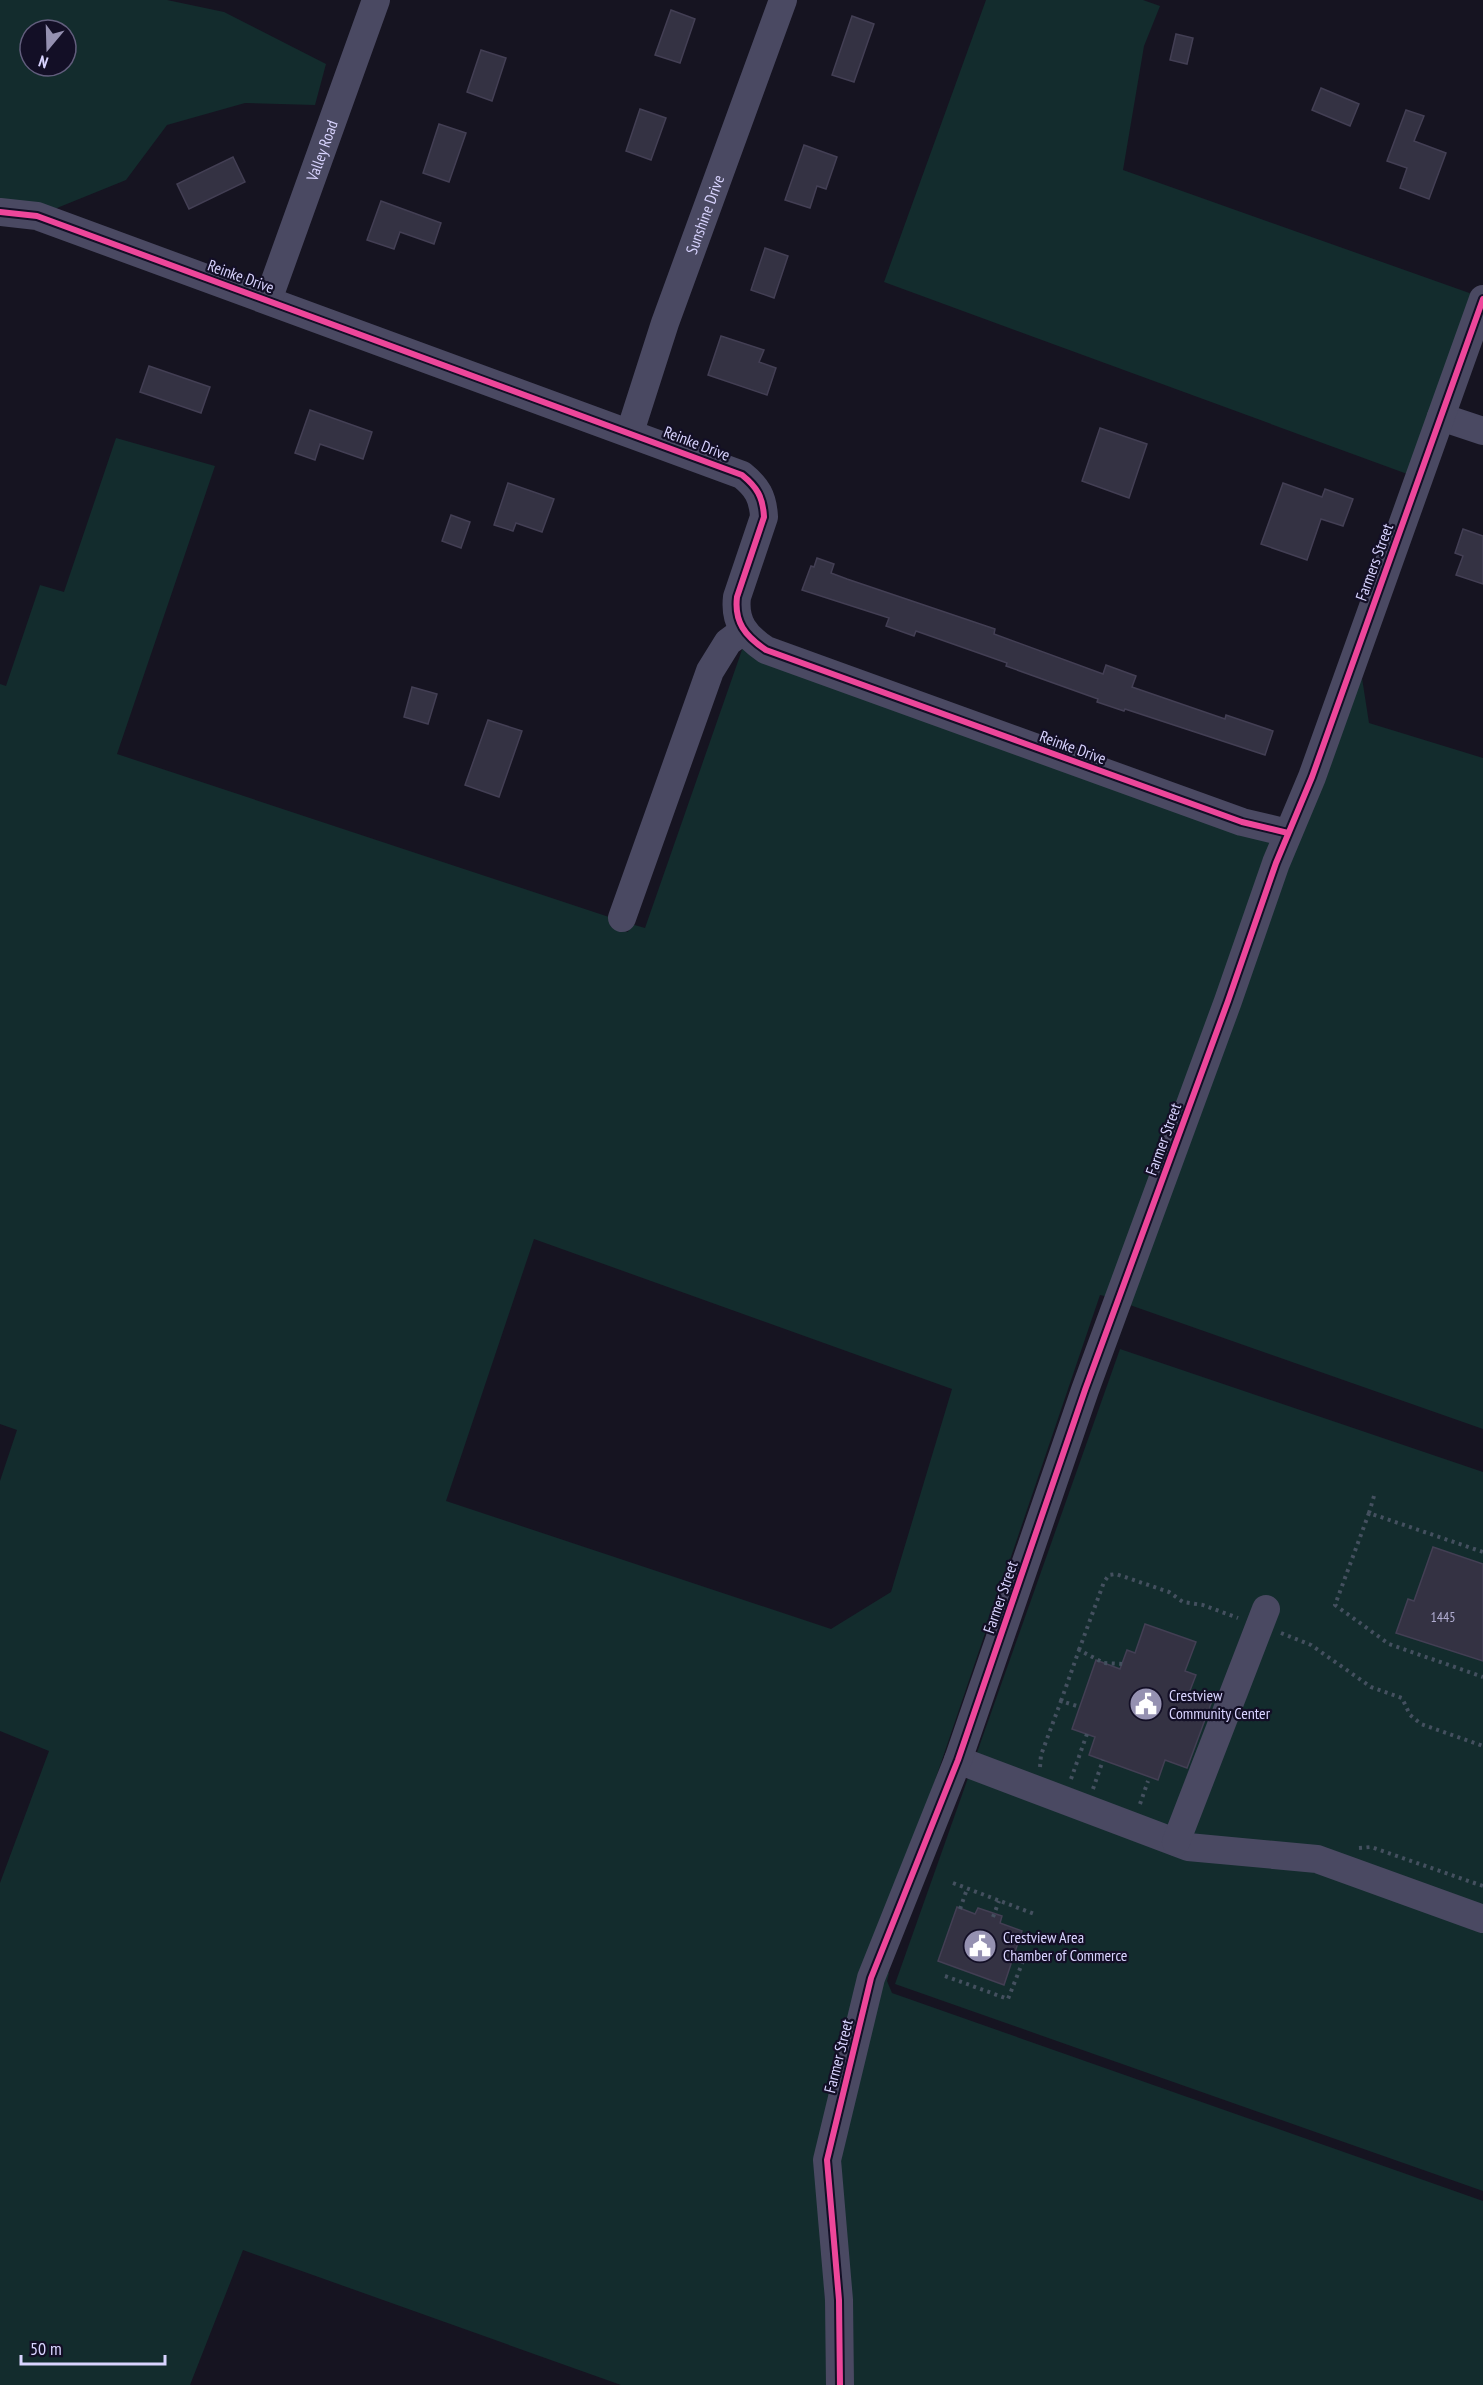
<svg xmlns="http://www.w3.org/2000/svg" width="1483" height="2385" font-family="'PT Sans Narrow',sans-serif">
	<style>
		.green { fill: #132c2d; fill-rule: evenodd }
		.building { fill: #343243; stroke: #433f54; stroke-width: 1.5 }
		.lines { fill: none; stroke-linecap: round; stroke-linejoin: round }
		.path { stroke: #44505f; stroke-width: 4; stroke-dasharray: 3 4.5; stroke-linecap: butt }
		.minor { stroke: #4a4962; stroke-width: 28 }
		.cycleway-casing { stroke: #130f26; stroke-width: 10 }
		.cycleway { stroke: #ed469a; stroke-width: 6 }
		.labels { text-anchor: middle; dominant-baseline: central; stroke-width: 4.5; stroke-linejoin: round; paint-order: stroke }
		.number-label { font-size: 14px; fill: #b0acd0 }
		.street-label { font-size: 16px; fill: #d9d4ff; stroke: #130f26 }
		.poi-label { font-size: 16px; fill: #d9d4ff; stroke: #130f26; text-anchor: start }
	</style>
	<rect width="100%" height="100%" fill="#161421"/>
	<g class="green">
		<path d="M0 0H167L224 12 326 64 315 105 245 103 167 125 126 180 52 210 0 199ZM30 30H66V66H30Z"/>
		<polygon points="986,0 1143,0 1160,6 1144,46 1123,170 1475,295 1410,475 884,282"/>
		<path d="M116 438 215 466 117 754 612 918 610 926 628 932 631 924 645 928 743 647 1274 841 1109 1297 1100 1295 910 1854 817 2162 830 2385H621L243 2250 190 2385H0V1883L49 1751 0 1731V1481L17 1430 0 1424V684L6 686 40 585 64 592ZM534 1239 952 1389 891 1592 831 1629 446 1501Z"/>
		<polygon points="1362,678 1369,723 1483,758 1483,1429 1127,1304 1285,866"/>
		<polygon points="1120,1349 1483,1472 1483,2191 895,1984"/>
		<polygon points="884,1971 889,1973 887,1981 892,1993 1483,2201 1483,2385 850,2385 836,2160"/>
	</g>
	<g class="building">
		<polygon points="671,10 695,19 680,63 655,55"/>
		<polygon points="852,16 874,24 854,82 832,75"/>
		<polygon points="1176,34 1193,38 1187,64 1170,60"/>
		<polygon points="481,50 506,58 492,101 467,92"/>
		<polygon points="1321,88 1359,104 1350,126 1312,110"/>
		<polygon points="640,109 666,118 651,160 626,151"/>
		<polygon points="1406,110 1424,116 1414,141 1446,153 1429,199 1400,188 1407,168 1387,161"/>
		<polygon points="439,124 466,133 449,182 423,173"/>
		<polygon points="804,145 837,157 826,189 817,186 810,208 785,200"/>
		<polygon points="233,157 245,182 189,209 177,184"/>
		<polygon points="381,201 441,223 434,244 400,232 394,249 367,240"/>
		<polygon points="765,248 788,256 774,298 751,290"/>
		<polygon points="721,336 764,350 759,362 776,368 767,395 708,375"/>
		<polygon points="149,366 210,387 201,413 140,392"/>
		<polygon points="310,410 372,432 363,459 320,444 315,460 295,453"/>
		<polygon points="1100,428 1147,444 1129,498 1082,481"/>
		<polygon points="508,483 554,499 542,532 516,523 513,531 494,525"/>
		<polygon points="1283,483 1322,497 1325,489 1353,499 1343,526 1321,519 1307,560 1261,544"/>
		<polygon points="451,515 470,522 461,548 442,541"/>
		<polygon points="1463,529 1483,536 1483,584 1456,575 1463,556 1455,553"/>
		<polygon points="817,558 834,564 831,573 847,579 995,629 994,634 1103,674 1106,665 1136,676 1132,687 1225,719 1226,715 1273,731 1265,755 1125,709 1124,711 1097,702 1098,699 1006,666 1007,663 916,631 914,636 886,626 889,618 802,590 811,566 814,567"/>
		<polygon points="412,687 437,694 428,724 404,717"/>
		<polygon points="488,720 522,731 499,797 465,785"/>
		<polygon points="1433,1547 1483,1564 1483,1661 1396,1633 1408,1599 1414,1601"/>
		<polygon points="1145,1624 1196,1642 1185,1671 1196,1675 1189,1693 1212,1701 1187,1768 1165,1760 1158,1780 1089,1755 1095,1737 1072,1729 1096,1660 1120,1669 1127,1650 1135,1653"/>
		<polygon points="957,1907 975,1914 978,1908 1002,1916 1000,1923 1022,1931 1004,1985 938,1961"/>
	</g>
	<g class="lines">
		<g class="path">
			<polyline points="1374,1496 1369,1513 1483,1552"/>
			<polyline points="1369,1513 1335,1605 1389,1644 1483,1677"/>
			<polyline points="1281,1633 1311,1645 1371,1687 1402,1698 1410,1715 1421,1724 1483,1746"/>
			<polyline points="1079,1650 1104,1582 1109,1575 1116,1574 1169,1592 1183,1602 1203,1605 1238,1618"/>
			<polyline points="1061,1701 1079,1650 1104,1663 1122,1664"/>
			<polyline points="1040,1767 1041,1755 1061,1701 1080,1707"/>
			<polyline points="1071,1779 1087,1734"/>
			<polyline points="1093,1789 1103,1760"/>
			<polyline points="1140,1804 1148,1781"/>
			<polyline points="1359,1848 1371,1847 1483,1886"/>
			<polyline points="953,1883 1037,1915"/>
			<polyline points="960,1909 967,1889"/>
			<polyline points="993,1917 999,1901"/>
			<polyline points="945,1976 1008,1999 1023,1961"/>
		</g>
		<g class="minor">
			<path d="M0 212 37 216 742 475C757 487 763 497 764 517L737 597C734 622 745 636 766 650L1242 822 1288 833"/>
			<path id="s1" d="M268 300 376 0"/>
			<polyline points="1441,417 1483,431"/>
			<path id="s2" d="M630 432 665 323 783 0"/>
			<polyline points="622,918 710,671 728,642 743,631"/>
			<polyline points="958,1760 1188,1847 1317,1859 1483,1919"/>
			<polyline points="1176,1842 1266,1609"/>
			<polyline points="840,2385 839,2300 827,2160 871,1978 958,1760 1085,1390 1228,1001 1276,863 1312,777 1483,299"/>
		</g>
		<defs>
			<g id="cycleway">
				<path d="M0 212 37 216 742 475C757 487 763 497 764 517L737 597C734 622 745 636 766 650L1242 822 1288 833"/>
				<polyline points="840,2385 839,2300 827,2160 871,1978 958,1760 1085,1390 1228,1001 1276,863 1312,777 1483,299"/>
			</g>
		</defs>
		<use href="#cycleway" class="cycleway-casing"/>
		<use href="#cycleway" class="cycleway"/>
	</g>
	<defs>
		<symbol id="civic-disc" viewBox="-11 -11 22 22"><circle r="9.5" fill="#9591b1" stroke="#130f26"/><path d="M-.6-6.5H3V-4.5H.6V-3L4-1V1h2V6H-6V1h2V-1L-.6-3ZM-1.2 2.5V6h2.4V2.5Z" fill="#fff"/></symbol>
	</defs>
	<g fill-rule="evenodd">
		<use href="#civic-disc" x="1127" y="1685" width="38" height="38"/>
		<use href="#civic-disc" x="961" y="1927" width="38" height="38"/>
	</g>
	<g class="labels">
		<g class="number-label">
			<text x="1443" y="1617">1445</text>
		</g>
		<g class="street-label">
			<text stroke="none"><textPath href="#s1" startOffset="159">Valley Road</textPath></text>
			<text stroke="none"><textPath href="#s2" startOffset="230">Sunshine Drive</textPath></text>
			<text transform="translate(241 276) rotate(20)">Reinke Drive</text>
			<text transform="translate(697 443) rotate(21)">Reinke Drive</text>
			<text transform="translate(1374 562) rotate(-70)">Farmers Street</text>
			<text transform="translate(1073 747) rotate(20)">Reinke Drive</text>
			<text transform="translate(1163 1139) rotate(-70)">Farmer Street</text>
			<text transform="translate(1000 1597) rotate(-71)">Farmer Street</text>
			<text transform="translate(838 2056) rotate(-76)">Farmer Street</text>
		</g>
		<g class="poi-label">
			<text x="1169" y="1695">Crestview<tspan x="1169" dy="18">Community Center</tspan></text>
			<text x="1003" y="1937">Crestview Area<tspan x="1003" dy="18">Chamber of Commerce</tspan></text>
		</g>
	</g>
	<g transform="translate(48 48) rotate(199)"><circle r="28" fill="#130f26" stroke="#625e7d" stroke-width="1.5"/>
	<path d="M0-4.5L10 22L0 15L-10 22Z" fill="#9591b1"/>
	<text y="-9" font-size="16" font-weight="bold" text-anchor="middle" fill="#d9d4ff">N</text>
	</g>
	<path d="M21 2355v9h144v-9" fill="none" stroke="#d9d4ff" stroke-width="3"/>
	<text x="30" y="2355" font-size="18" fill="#d9d4ff" stroke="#130f26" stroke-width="4.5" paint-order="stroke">50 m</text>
</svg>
